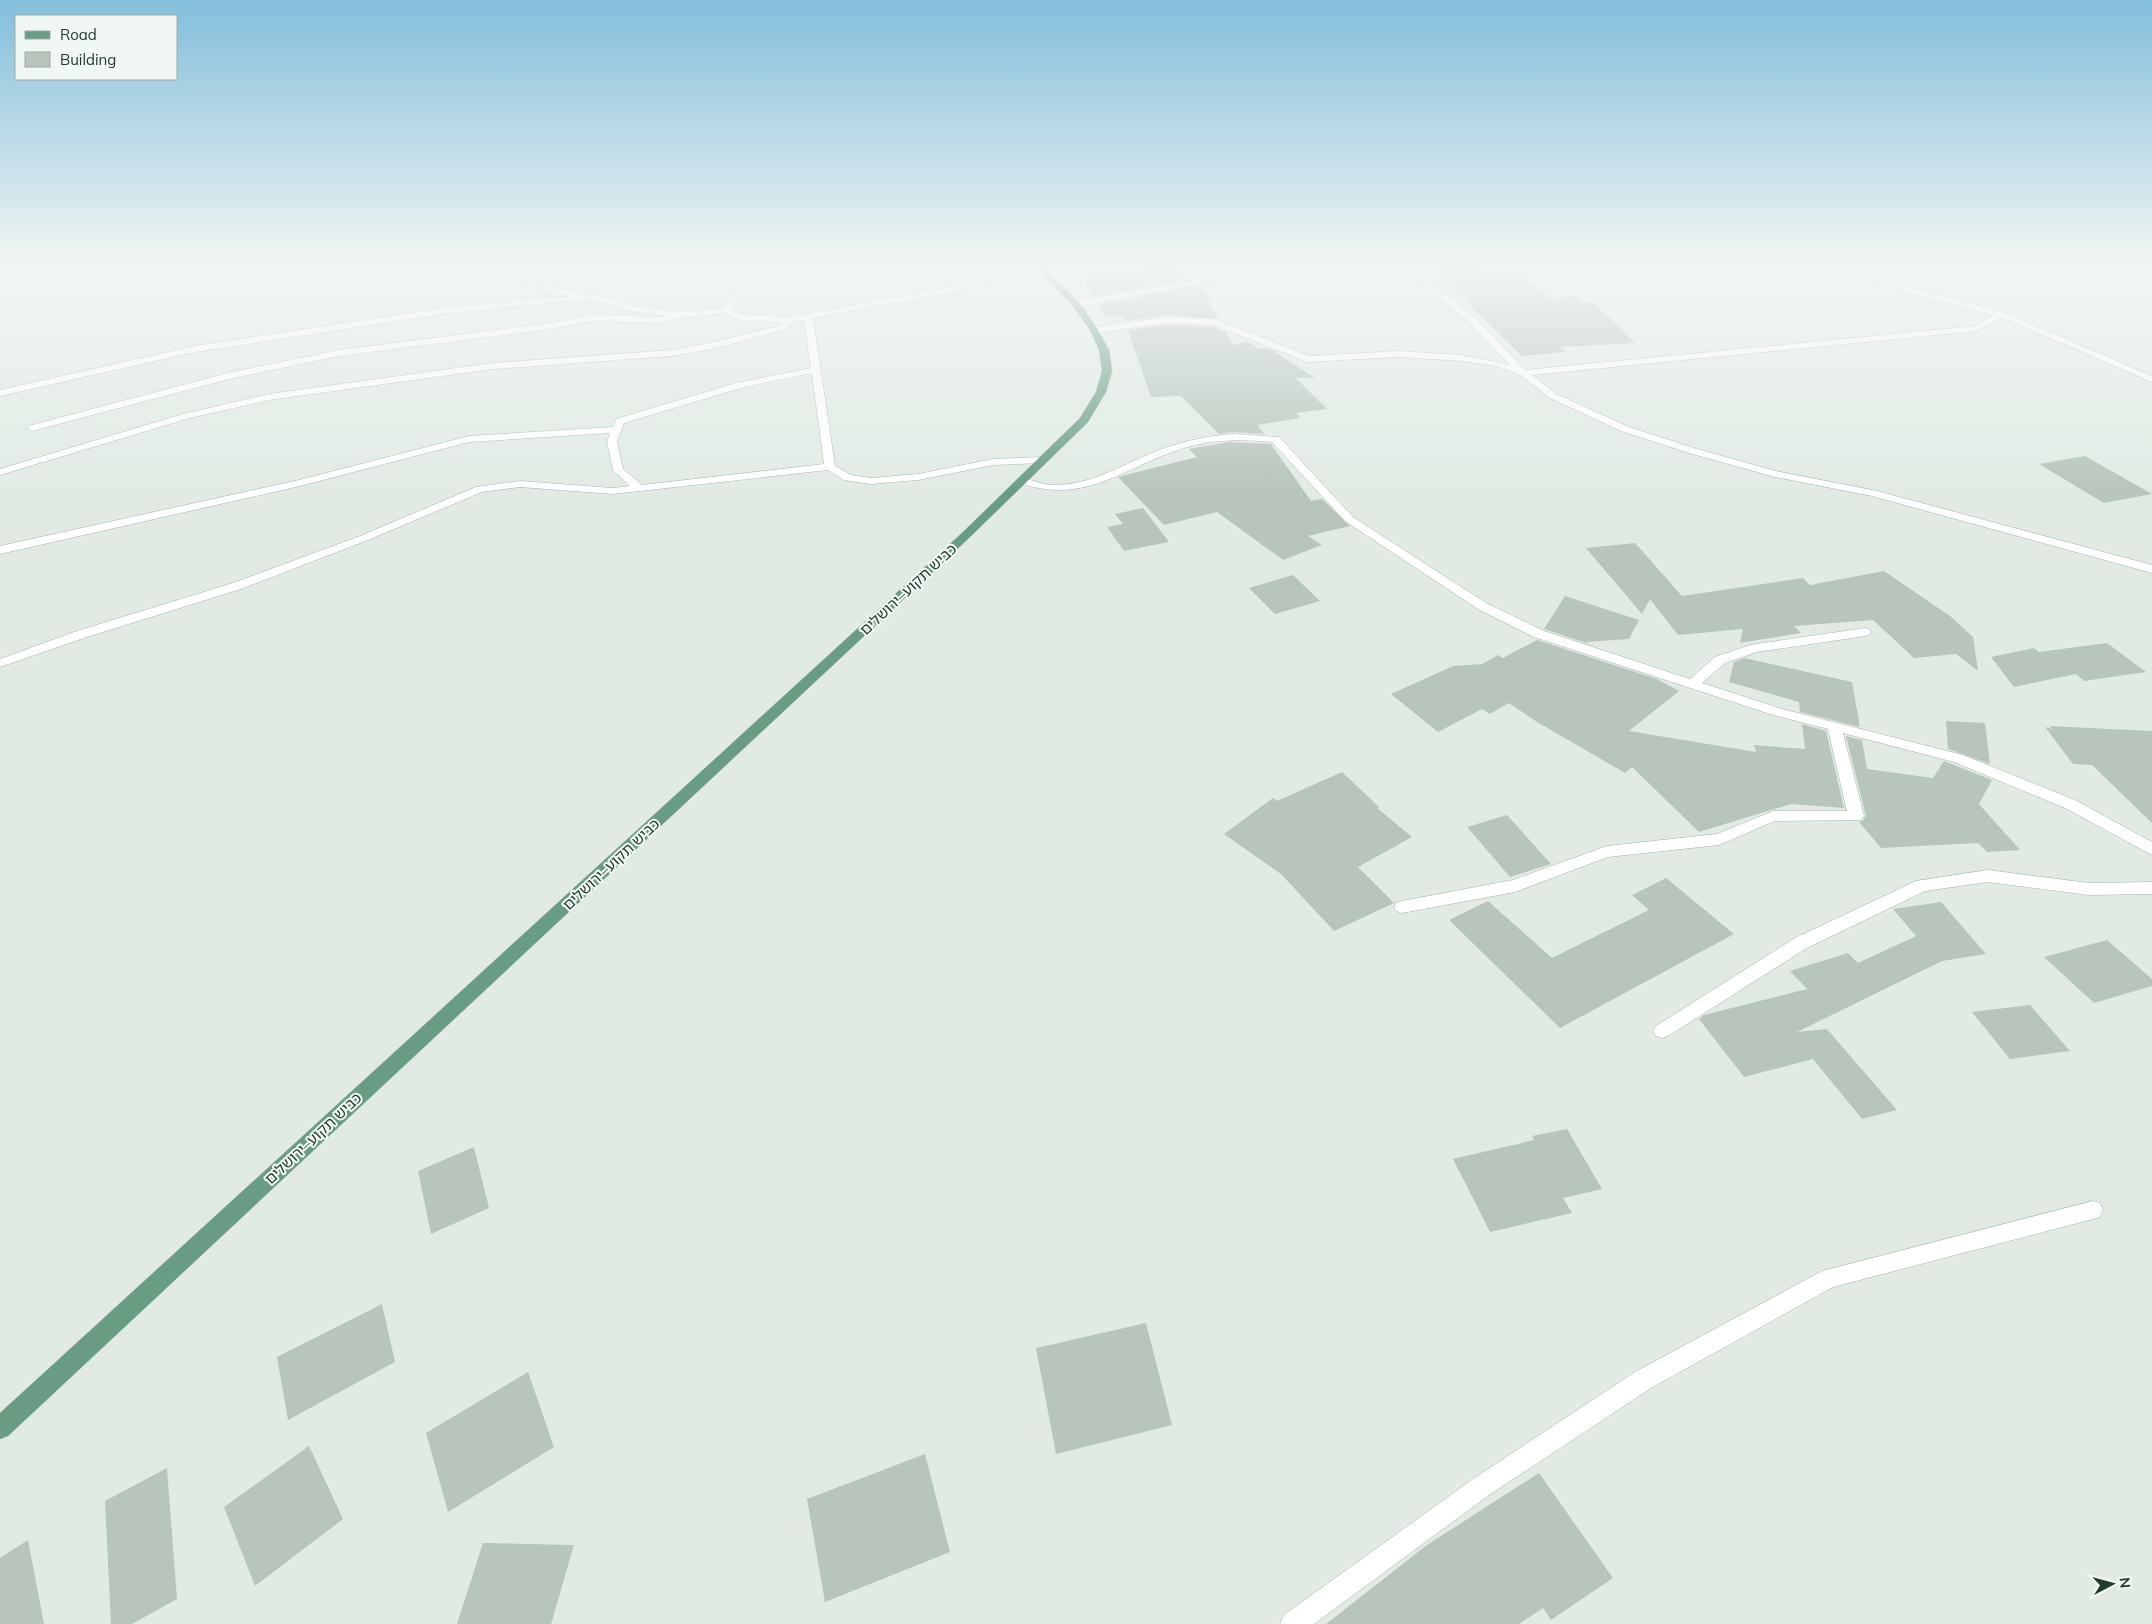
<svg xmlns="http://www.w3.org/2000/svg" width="2152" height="1624" font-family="Mulish,'Noto Sans Hebrew',sans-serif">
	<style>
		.building { fill: #b7c5bc }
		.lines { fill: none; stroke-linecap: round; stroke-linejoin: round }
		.minor-casing { stroke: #a4b2aa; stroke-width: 1 }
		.major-casing { stroke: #c1c8c4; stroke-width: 1 }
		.minor { fill: #fff; fill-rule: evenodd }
		.major { fill: #699d83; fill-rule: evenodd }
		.labels { text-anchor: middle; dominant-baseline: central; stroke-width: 4; stroke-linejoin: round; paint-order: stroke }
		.street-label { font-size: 15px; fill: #233a2e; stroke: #f1f7f3 }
	</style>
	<rect width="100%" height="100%" fill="#e1ebe4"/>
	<g class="building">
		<polygon points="1173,265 1190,279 1093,296 1084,281 1093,280 1091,275"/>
		<polygon points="1429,265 1479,265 1488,271 1516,269 1550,298 1579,296 1585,302 1593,302 1635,343 1560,347 1566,352 1522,356"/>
		<polygon points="1198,286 1205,292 1218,319 1167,315 1125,321 1123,316 1106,317 1098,305"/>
		<polygon points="1167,325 1213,327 1226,332 1233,345 1247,341 1259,349 1266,348 1272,350 1315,378 1296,378 1327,409 1296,413 1300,418 1257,425 1264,434 1233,432 1219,434 1181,396 1151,397 1128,330"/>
		<polygon points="1228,442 1271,444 1311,501 1322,499 1350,526 1308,536 1322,545 1283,560 1217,512 1164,525 1118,477 1197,457 1189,449"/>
		<polygon points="2085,456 2152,494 2104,503 2039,464"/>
		<polygon points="1143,508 1169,542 1124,551 1107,527 1123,524 1115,514"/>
		<polygon points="1635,543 1682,596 1803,578 1810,585 1884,571 1950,616 1973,637 1978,671 1956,654 1914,658 1873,620 1794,626 1801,633 1740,643 1743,629 1678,635 1650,599 1642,614 1586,548"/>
		<polygon points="1293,575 1320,601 1275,614 1249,588"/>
		<polygon points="1565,596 1639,620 1629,639 1586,642 1589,644 1544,629"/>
		<polygon points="1537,640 1657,679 1679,691 1629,731 1756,752 1754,745 1805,749 1802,724 1826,731 1844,808 1791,804 1699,832 1632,767 1625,773 1537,722 1509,703 1490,714 1482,709 1438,732 1391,694 1453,666 1482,664 1498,655 1503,658"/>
		<polygon points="2107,643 2146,672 2084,681 2076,674 2014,687 1991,657 2034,648 2039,652"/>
		<polygon points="1744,658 1852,682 1860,727 1800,712 1799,702 1729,682 1734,662"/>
		<polygon points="1946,721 1985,723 1990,764 1948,749"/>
		<polygon points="2049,726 2152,731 2152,823 2092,765 2073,764 2045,727 2052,729"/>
		<polygon points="1846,736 1862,740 1867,769 1933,778 1944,761 1992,780 1979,804 2020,850 1987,852 1978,843 1881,848 1859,822 1862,821 1866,816"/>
		<polygon points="1342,772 1379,807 1377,808 1412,837 1358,867 1394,903 1334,931 1281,874 1224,834 1273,798 1277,801"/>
		<polygon points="1507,815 1551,864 1510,877 1467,827"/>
		<polygon points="1666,878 1734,934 1560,1028 1449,920 1488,901 1552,958 1649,910 1632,895"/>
		<polygon points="1941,902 1986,954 1942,961 1797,1032 1827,1029 1897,1110 1862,1119 1813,1059 1744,1077 1699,1019 1704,1015 1807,989 1790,971 1848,953 1858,963 1916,936 1893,909"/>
		<polygon points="2107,940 2152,979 2152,986 2094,1003 2044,957"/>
		<polygon points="2030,1005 2070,1051 2010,1059 1972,1012"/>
		<polygon points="1567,1129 1602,1189 1563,1198 1572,1213 1490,1232 1453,1159 1534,1140 1532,1136"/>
		<polygon points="474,1147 489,1208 431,1234 418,1171"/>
		<polygon points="382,1304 395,1362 288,1420 277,1357"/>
		<polygon points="1146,1323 1172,1425 1056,1454 1036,1348"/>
		<polygon points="528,1372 554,1447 448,1512 426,1433"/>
		<polygon points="309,1446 343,1519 255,1586 224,1507"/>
		<polygon points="925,1454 950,1552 825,1602 807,1499"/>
		<polygon points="167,1468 177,1599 132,1624 111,1624 105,1501"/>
		<polygon points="1539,1473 1613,1578 1551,1620 1543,1608 1519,1624 1326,1624 1427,1545"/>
		<polygon points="28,1540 44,1624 0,1624 0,1558"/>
		<polygon points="483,1543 574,1545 551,1624 457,1624"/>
	</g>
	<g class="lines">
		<defs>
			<g id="minor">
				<polygon points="13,265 23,265 0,276 0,271"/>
				<path d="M539 265H547L532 284 610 298 633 306 682 312 723 308 747 275 744 265H752L755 275 731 309 743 315 789 317 958 286 937 265H945L966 284 1035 265H1042V268L964 290 813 318 835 466 851 475 871 478 918 474 993 459 1042 457 1047 460 1042 463 993 465 918 480 871 484 844 480 828 470 613 494 520 487 482 492 368 540 241 589 87 637 0 667V659L77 631 233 583 360 536 476 487 520 481 613 488 630 486 613 470 607 442 610 433 469 442 300 486 0 554V546L299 480 469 436 613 427 616 419 736 383 811 368 804 320 792 322 787 329 716 348 672 356 493 369 269 400 190 418 0 475V469L183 414 269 394 493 363 672 350 715 342 781 325 783 322 741 321 725 313 682 318 660 323 593 321 551 329 339 356 229 379 32 431 27 428 28 426 228 373 339 350 551 323 593 315 660 317 668 316 632 311 587 299 444 314 195 352 0 396V390L195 346 444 308 571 296 524 287 523 285ZM812 373 824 464 642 485 623 469 617 442 624 423 741 388Z"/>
				<polygon points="1280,265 1297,265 1293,267 1076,307 1072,304 1076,301"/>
				<polygon points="1400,265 1409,265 1474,317 1525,370 1975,326 1993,315 1904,292 1831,267 1830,265 1841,265 1910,288 2003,312 2152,376 2152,382 2001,317 1977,331 1532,375 1556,394 1629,427 1697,449 1776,471 1877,491 2152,565 2152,573 1872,496 1775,477 1689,453 1621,431 1550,398 1520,375 1497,366 1462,361 1398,357 1308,362 1213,325 1167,323 1094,333 1090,330 1094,327 1167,317 1214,319 1309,356 1398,351 1462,355 1510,365 1468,321"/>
				<path d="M1233 434 1279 437 1353 517 1486 603 1544 631 1690 679 1715 657 1750 645 1865 628 1869 629 1871 632 1869 635 1865 636 1757 652 1725 663 1702 683 1782 709 1963 755 2075 800 2152 842V855L2065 808 1954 762 1843 733 1864 816 1861 820 1775 821 1719 845 1608 857 1515 892 1402 913 1396 911 1394 907 1396 903 1402 901 1513 880 1607 846 1717 834 1773 811H1847L1828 729 1773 715 1534 637 1478 609 1345 521 1272 442C1243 439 1213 439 1184 448 1123 467 1085 507 1017 482L1016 480 1021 477C1032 480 1042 485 1054 485 1090 485 1120 466 1152 453 1178 442 1205 436 1233 434Z"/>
				<polygon points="1988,870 2089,883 2152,882 2152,894 2089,895 1988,882 1925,891 1807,948 1668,1036 1662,1038 1656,1036 1653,1031 1656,1026 1795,938 1916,881"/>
				<polygon points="2093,1201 2100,1203 2103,1210 2100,1217 2093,1219 1833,1287 1651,1388 1489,1495 1314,1624 1280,1624 1284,1615 1473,1479 1635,1372 1822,1271"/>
			</g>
			<polygon id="major" points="1033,265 1041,265 1079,302 1098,330 1109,350 1112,371 1106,392 1088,422 970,537 8,1436 0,1439 0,1413 962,533 1080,418 1096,392 1102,371 1099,350 1090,330 1073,306"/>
		</defs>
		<use href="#minor" class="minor-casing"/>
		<use href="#major" class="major-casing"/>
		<use href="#minor" class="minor"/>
		<use href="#major" class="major"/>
	</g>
	<linearGradient id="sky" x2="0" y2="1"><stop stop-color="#83bedb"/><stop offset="0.54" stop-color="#f2f6f3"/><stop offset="1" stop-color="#f2f6f3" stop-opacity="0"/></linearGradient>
	<rect width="2152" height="492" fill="url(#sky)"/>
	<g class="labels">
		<g class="street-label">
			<text transform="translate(908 589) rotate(-43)">כביש תקוע–ירושלים</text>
			<text transform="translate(611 864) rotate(-43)">כביש תקוע–ירושלים</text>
			<text transform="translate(313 1138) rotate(-43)">כביש תקוע–ירושלים</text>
		</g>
	</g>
	<rect x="15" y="15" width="162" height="65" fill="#f1f7f3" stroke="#9faba4"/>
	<rect x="25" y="31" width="25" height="8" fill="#699d83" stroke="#9faba4"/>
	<text x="60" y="40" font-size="15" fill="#233a2e">Road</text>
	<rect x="25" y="52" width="25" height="15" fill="#b7c5bc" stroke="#9faba4"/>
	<text x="60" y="65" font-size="15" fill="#233a2e">Building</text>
	<g transform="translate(2112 1584) rotate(84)" stroke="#f1f7f3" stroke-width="4" paint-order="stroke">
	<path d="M0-4L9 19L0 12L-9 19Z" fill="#233a2e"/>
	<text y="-8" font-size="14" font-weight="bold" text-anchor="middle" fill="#233a2e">N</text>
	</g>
</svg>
